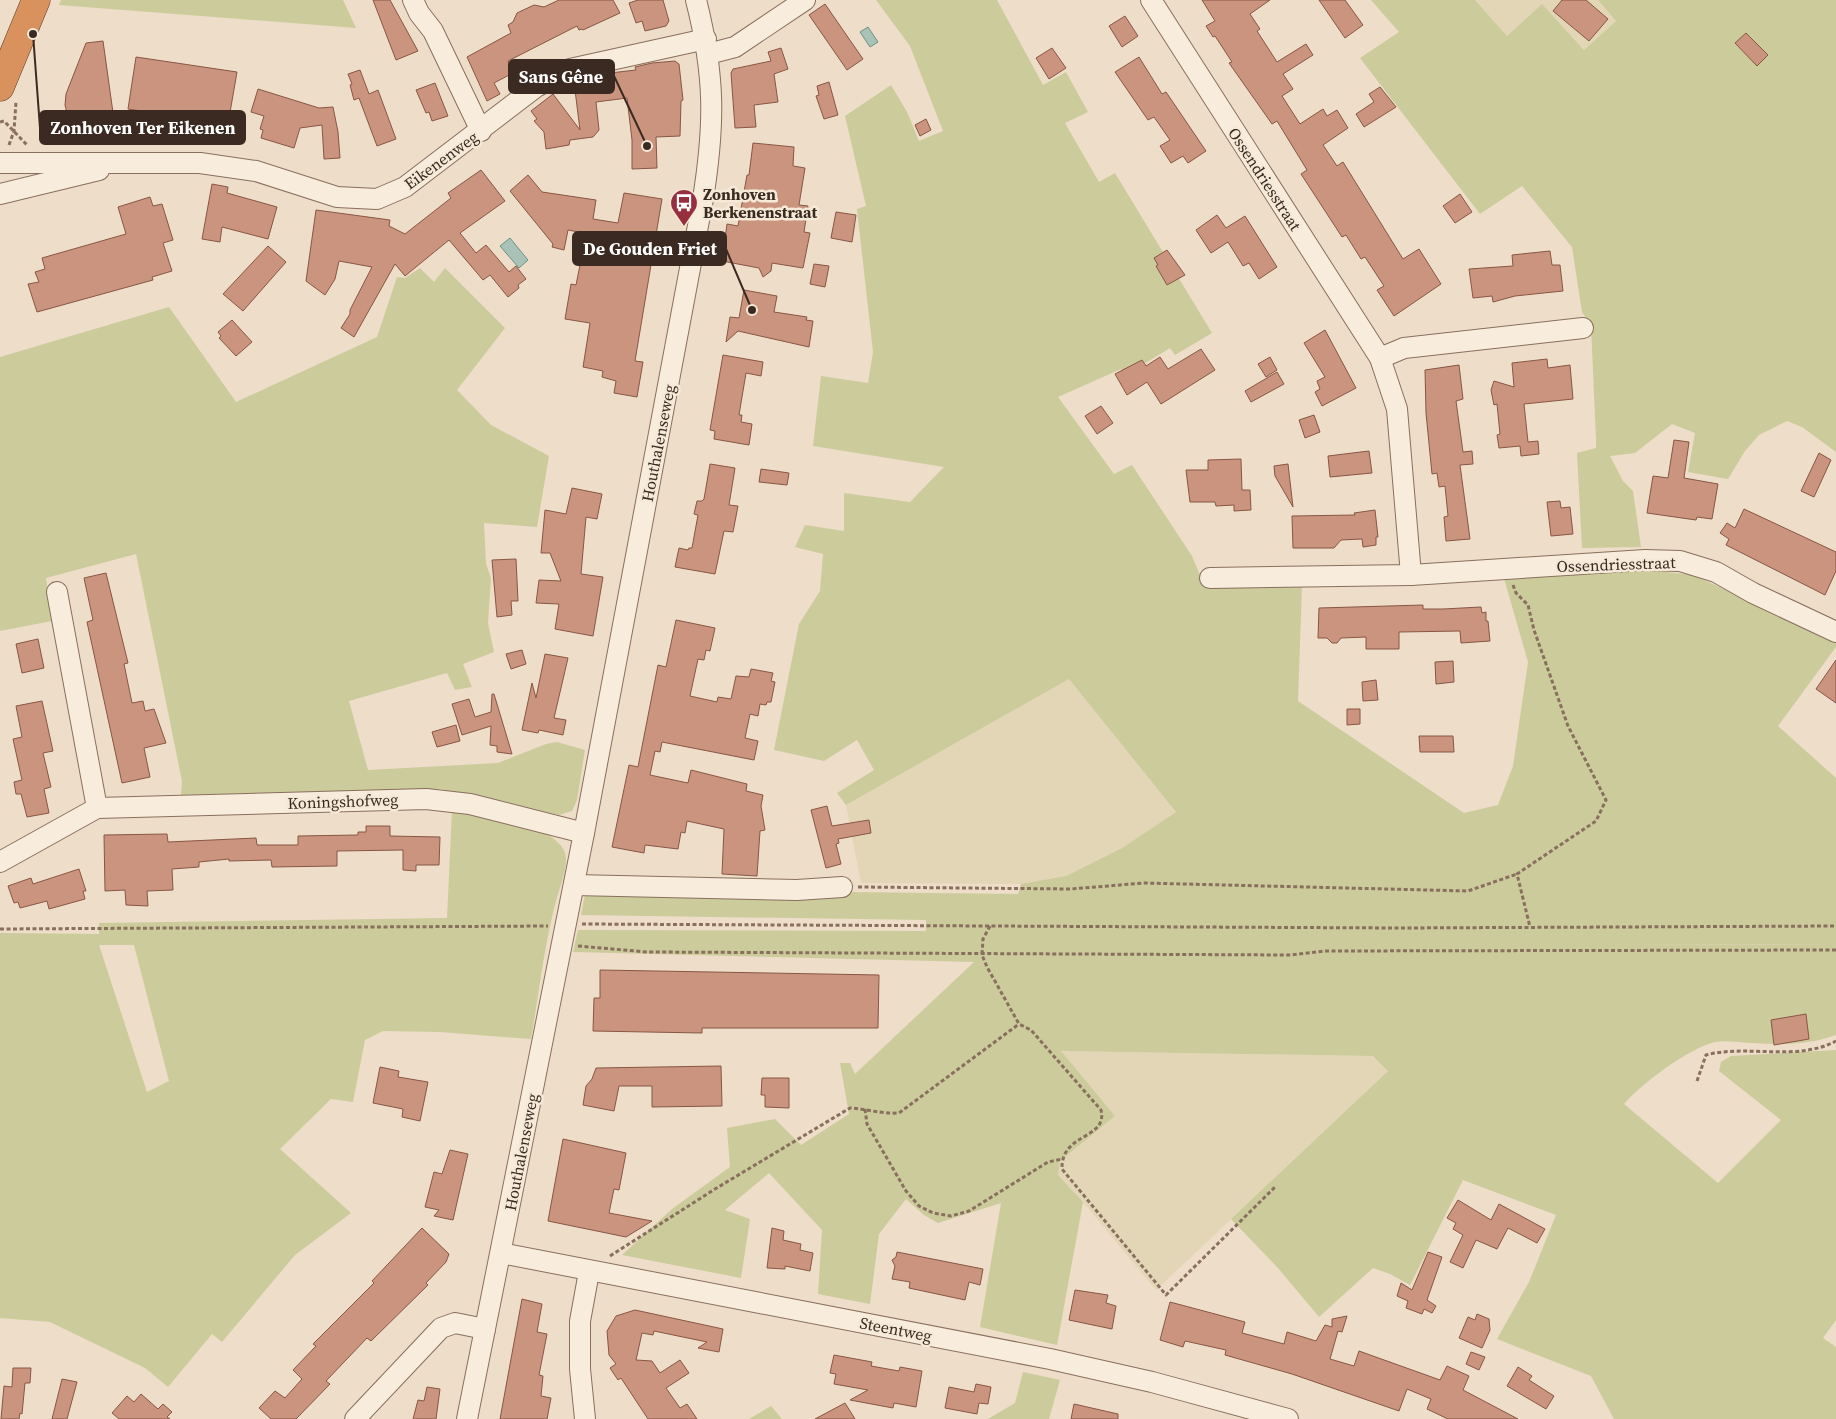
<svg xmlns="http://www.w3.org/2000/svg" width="1836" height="1419" font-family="'Source Serif 4',serif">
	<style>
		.farmland { fill: #e3d6b6 }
		.green { fill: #cccb9c; fill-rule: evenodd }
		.water { fill: #a9c2b7; stroke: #6f9084 }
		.building { fill: #ca947f; stroke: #885644 }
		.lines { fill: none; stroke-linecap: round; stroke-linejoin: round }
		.minor-casing { stroke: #896f5d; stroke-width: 22 }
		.highway-casing { stroke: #583e31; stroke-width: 29 }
		.path { stroke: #896f5d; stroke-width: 3; stroke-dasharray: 4 2.5; stroke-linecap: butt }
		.minor { stroke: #f8ecdc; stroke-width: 20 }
		.highway { stroke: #d9925d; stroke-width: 28 }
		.labels { text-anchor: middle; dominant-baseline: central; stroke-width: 5; stroke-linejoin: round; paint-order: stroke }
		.street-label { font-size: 16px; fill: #3a2a21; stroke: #f5e9d8 }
		.poi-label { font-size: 16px; font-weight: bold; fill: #3a2a21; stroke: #f5e9d8; text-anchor: start }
		.leader { fill: none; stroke: #3a2a21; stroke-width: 2 }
		.callout-dot { fill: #3a2a21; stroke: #f5e9d8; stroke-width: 2 }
		.callout { fill: #3a2a21; stroke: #3a2a21; stroke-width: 2 }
		.callout-label { font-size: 18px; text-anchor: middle; font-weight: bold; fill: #fff }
	</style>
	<rect width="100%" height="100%" fill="#eeddc8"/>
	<g class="farmland">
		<polygon points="1475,0 1598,0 1616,21 1584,50 1543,5 1507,36"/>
		<polygon points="1069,679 1176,812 1122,848 1066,876 1021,884 861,883 846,805"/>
		<polygon points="1060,1051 1374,1056 1389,1070 1156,1290 1083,1202 1058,1175 1060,1161 1115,1116"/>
	</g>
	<g class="green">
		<polygon points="61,0 343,0 356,28 59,5"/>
		<path d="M876 0H997L1043 85 1066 72 1088 112 1065 123 1099 182 1115 173 1212 333 1175 355 1170 348 1126 375 1121 369 1058 397 1114 474 1132 465 1192 556 1205 587 1302 586 1298 701 1464 813 1498 805 1513 766 1528 662 1503 575 1649 570 1693 575 1836 640V647L1778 726 1836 778V1035C1809 1045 1781 1045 1753 1043 1741 1043 1726 1040 1715 1042 1689 1048 1641 1084 1624 1104L1718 1183 1781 1120 1719 1071 1721 1062 1731 1056 1836 1050V1320L1823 1338 1836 1347V1419H1614L1591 1376 1497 1339 1529 1282 1556 1215 1463 1180 1410 1285 1390 1274 1373 1268 1319 1317 1278 1268 1231 1219 1388 1071 1373 1056 1061 1051 1115 1116 1060 1161 1058 1175 1083 1202 1057 1345 980 1327 1001 1203 938 1223 924 1215 906 1199 879 1234 870 1304 818 1294 822 1230 769 1173 725 1210 750 1219 741 1278 622 1255 672 1209 730 1167 727 1128 775 1119 801 1145 849 1114 840 1063H850L855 1074 974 962 573 952 578 930 926 931V920L581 915 586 889 1018 894 1021 884 1066 876 1122 848 1176 812 1069 679 846 805 837 793 874 770 857 740 824 761 774 750 799 624 820 591 823 554 795 547 805 525 844 531V493L910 502 944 467 813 446 821 376 868 383 873 352 857 209 866 206 845 116 891 85 907 112 919 141 943 131 910 46ZM1761 944H1833L1605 945Z"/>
		<polygon points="1371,0 1475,0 1507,36 1542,4 1584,50 1616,21 1598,0 1836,0 1836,452 1802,427 1787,421 1759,435 1745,451 1728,479 1688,472 1695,433 1672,424 1635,453 1610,456 1623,481 1633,491 1641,547 1582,548 1577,453 1596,448 1596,439 1591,326 1582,312 1572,247 1522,186 1480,214 1360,58 1399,32"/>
		<polygon points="420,268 434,282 445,268 505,328 457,390 491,425 549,456 537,527 484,523 486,564 491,578 488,623 494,652 463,664 472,687 455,690 447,673 349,701 368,770 498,763 546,744 557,742 585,750 577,800 572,811 559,815 440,789 181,795 182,781 136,554 46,578 52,621 0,631 0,357 169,307 236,402 377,337 397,277 405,278"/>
		<path d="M452 811C482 817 543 821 562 847 572 860 560 885 556 901 544 946 539 993 531 1039L440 1032 383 1031 365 1040 353 1102 331 1099 280 1149 351 1213 295 1255 222 1342 212 1334 168 1387 145 1368 50 1322 0 1318V933L99 934V923L447 918ZM99 945H134L169 1081 147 1092Z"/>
		<polygon points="1023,1372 1060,1380 1049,1419 988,1419 1015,1403"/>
		<polygon points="771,1406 782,1419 749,1419"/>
	</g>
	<g class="water">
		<polygon points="868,27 878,42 870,47 860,32"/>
		<polygon points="510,238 528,260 519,268 500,246"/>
	</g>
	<g class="building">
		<polygon points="373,0 390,0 418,51 396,60"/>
		<polygon points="559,0 613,0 620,13 583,30 582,29 579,30 577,26 508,61 513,73 494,83 500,94 487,101 467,57 511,33 508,25 513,22 517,13 534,5 544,7"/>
		<polygon points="638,0 663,0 669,21 666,26 645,31 642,21 636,23 629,3"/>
		<polygon points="1202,0 1270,0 1250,14 1260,29 1257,31 1277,62 1306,44 1313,55 1283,74 1293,89 1282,96 1300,124 1323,109 1327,116 1337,110 1348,128 1323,145 1337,166 1343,162 1403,259 1419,249 1441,284 1394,316 1377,290 1384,286 1365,257 1361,259 1346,235 1342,237 1301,174 1307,170 1277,121 1272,124 1229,63 1232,62 1215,36 1213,37 1206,26 1215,21"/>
		<polygon points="1319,0 1345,0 1363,25 1345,38"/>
		<polygon points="1562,0 1586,0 1608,19 1589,41 1553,11"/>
		<polygon points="825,4 863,59 847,70 809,15"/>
		<polygon points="1125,16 1138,36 1122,47 1109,26"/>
		<polygon points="1746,33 1768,55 1757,66 1735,43"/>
		<polygon points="103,41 115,127 86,132 84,126 73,127 73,121 69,121 65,105 66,94 86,43"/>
		<polygon points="781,48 788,69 774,74 778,102 754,105 756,127 735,128 731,73 733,69 771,61 768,52"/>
		<polygon points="1052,48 1066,68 1049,79 1036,58"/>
		<polygon points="136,57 237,72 228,124 128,109"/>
		<polygon points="1139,57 1162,94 1166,92 1206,151 1188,163 1183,156 1171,163 1160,146 1170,140 1154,117 1148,120 1115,72"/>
		<polygon points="675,61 679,64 683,100 681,101 680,136 656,137 657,168 632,169 632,140 627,98 596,102 599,130 593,137 570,140 569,145 546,149 544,132 534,121 537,119 531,111 553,94 580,130 574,82 611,78 610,73 636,70 635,67 652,63"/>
		<polygon points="360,70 369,94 378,90 396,139 377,146 359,98 354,100 350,85 352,84 348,74"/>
		<polygon points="829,82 838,115 824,119 816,96 819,95 817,86"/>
		<polygon points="435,83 448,116 432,121 429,112 426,113 416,90"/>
		<polygon points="1380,87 1396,107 1364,127 1356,114 1374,102 1369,94"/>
		<polygon points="258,89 319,108 333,107 338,132 340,158 324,159 322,125 300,128 294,148 261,138 263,130 260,129 264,116 251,112"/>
		<polygon points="926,119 931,130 920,136 915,125"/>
		<polygon points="753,143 794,147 793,166 805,168 799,205 808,206 804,232 810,233 803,268 772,263 771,271 763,277 759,268 722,261 727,224 738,226 747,175 749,175"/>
		<polygon points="481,170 505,201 460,233 476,253 486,245 509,272 516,266 526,279 518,285 519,288 508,297 490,275 483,280 449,240 405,276 395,264 354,337 341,328 350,314 350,310 372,267 339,261 335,279 325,295 306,281 316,210 390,220 389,226 405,234 451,198 448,193"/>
		<polygon points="528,175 542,192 596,200 593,219 618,223 624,193 662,199 635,361 643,362 637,397 614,393 616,381 602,377 603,371 583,367 590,323 565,319 571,284 576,285 581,260 589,262 594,235 568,230 564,250 552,247 553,244 510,191"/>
		<polygon points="212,184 228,187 227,193 277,207 268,239 222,227 220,242 202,239"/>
		<polygon points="1460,194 1472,212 1455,223 1443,206"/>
		<polygon points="150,197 153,206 162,204 173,240 163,243 172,271 152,277 153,280 37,312 28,284 39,282 35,272 45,269 42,258 126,234 118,207"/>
		<polygon points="836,212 856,215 852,242 831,238"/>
		<polygon points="1217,215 1226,228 1245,216 1277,267 1259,279 1249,263 1243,266 1228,242 1211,253 1196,230"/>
		<polygon points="268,246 286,262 243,311 223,294"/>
		<polygon points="1167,250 1185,275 1167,285 1156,266 1158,265 1154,258"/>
		<polygon points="1550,251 1552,265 1560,265 1563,291 1515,296 1493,302 1492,296 1473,298 1469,269 1513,266 1512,255"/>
		<polygon points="814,264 829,266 825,287 810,284"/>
		<polygon points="744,290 777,296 774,312 807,317 806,320 813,321 809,347 738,331 726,342 730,317 739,318"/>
		<polygon points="232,320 252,342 236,356 219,338 221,336 218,332"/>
		<polygon points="1325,330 1356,388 1322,406 1315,392 1320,389 1317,381 1325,377 1304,343"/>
		<polygon points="1201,349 1215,370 1161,404 1147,382 1127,395 1115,374 1142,360 1146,366 1160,357 1168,369"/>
		<polygon points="723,355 763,362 761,376 746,373 739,415 742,415 741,422 752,424 749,445 714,439 715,431 710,430"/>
		<polygon points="1270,357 1277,370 1266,377 1258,364"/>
		<polygon points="1547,359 1548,368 1570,365 1573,399 1524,404 1528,442 1538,441 1539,454 1521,456 1520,446 1499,448 1497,435 1500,434 1497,404 1494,405 1491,390 1494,381 1514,387 1512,363"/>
		<polygon points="1459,365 1463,399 1456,401 1463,452 1472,451 1473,464 1460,465 1470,539 1446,541 1444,517 1448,516 1445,486 1439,487 1437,473 1432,474 1426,413 1425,370"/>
		<polygon points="1277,372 1284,384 1251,402 1245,391"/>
		<polygon points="1101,406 1113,423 1097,434 1085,416"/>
		<polygon points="1314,415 1320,432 1305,438 1299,420"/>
		<polygon points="1674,440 1689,442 1684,478 1718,484 1712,519 1697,517 1696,520 1647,513 1653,476 1668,478"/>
		<polygon points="1369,451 1372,473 1330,477 1328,456"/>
		<polygon points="1819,453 1831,460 1814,497 1801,491"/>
		<polygon points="1241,459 1242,490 1250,490 1251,510 1234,511 1234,505 1216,506 1215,502 1190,502 1186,470 1208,470 1208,460"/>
		<polygon points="710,464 735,468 729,505 738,506 733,532 724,531 715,574 675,567 679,548 688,550 689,548 692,548 698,515 694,514 697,501 702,501 704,499"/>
		<polygon points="1288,464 1293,507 1275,476 1274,466"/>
		<polygon points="761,469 789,473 787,485 759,482"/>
		<polygon points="572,488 602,494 597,519 586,517 581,574 603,577 593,636 555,629 559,604 536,603 539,580 561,581 550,553 541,553 545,510 566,514"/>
		<polygon points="1560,501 1561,508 1570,507 1573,534 1551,536 1547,502"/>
		<polygon points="1744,509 1836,552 1836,571 1825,595 1726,545 1729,539 1720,533 1727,523 1735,528"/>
		<polygon points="1375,510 1378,537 1376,537 1376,545 1363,547 1362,539 1341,540 1334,548 1293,548 1292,516 1355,515 1354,513"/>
		<polygon points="516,559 518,601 511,601 512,615 497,617 492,560"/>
		<polygon points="106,573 128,663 124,664 132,703 143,701 145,711 154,709 166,743 144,748 150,777 122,783 87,622 93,620 84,578"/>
		<polygon points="1423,605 1423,609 1443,609 1481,607 1482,613 1486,612 1486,621 1488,621 1490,641 1461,643 1460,631 1399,632 1399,649 1366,649 1366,637 1341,638 1337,643 1332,643 1327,638 1318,638 1319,608"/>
		<polygon points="676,620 715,628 710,651 706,650 704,660 698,659 690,696 717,702 718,697 731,699 736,676 749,677 751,669 773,673 771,681 775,682 771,702 767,702 766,705 760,704 758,716 750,714 745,738 758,741 754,760 662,742 660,752 655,751 650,775 688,783 691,770 747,784 746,791 763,795 761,806 765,830 760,831 757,876 722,874 724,829 687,821 685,833 681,832 678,849 645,845 644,853 612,847 629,765 638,767 658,665 666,667"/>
		<polygon points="38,639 44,668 22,673 16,644"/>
		<polygon points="522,650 526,664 511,669 506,654"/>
		<polygon points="545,654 568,658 554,718 566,720 563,735 539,730 538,733 522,730 532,683 536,698"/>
		<polygon points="1836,660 1836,703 1816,689"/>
		<polygon points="1453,661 1454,682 1436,684 1435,662"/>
		<polygon points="1376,680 1378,700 1363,701 1362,682"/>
		<polygon points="492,694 494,694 512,754 497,752 497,746 490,745 491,726 462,735 452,704 469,699 475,717 491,712"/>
		<polygon points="42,701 53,751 43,753 51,787 44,789 49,813 27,817 21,794 16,794 14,782 22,780 13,739 22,737 16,706"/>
		<polygon points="1347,709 1360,709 1360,724 1347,725"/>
		<polygon points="456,725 460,741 437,747 432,732"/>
		<polygon points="1419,736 1453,736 1454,752 1420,752"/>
		<polygon points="827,806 832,826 869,820 871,833 838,839 839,843 836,844 841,864 826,868 811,810"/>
		<polygon points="366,826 390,826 390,836 440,837 439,865 416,865 416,871 403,870 403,850 337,851 337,866 272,867 271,860 229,861 229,859 199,862 199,867 172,869 173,890 147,891 148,906 126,905 125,890 105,891 104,835 167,834 168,842 256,838 257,845 298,845 298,836 358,835 358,832 366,832"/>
		<polygon points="79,869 86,891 83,891 85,899 49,909 47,901 20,908 18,902 14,903 8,886 31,878 33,884"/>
		<polygon points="600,970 879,975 878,1028 702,1028 702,1033 593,1031 594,998 600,998"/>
		<polygon points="1806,1014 1809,1039 1774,1045 1771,1020"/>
		<polygon points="721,1066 722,1106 652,1107 652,1086 619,1086 614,1111 583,1105 586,1086 592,1079 596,1068"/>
		<polygon points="380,1067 399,1071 398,1077 428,1082 420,1121 402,1117 403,1109 373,1103"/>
		<polygon points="762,1078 789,1078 789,1108 765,1107 765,1095 761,1095"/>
		<polygon points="563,1139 626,1153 619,1190 614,1189 609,1213 652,1221 626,1237 548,1221"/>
		<polygon points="450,1150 468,1154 453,1220 434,1216 439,1210 425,1207 434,1172 442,1174"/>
		<polygon points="1458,1200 1491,1220 1499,1204 1545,1229 1537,1243 1508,1228 1497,1249 1476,1240 1463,1268 1450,1262 1463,1235 1453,1229 1456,1223 1447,1218"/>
		<polygon points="422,1228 449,1254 446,1262 426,1283 428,1285 371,1341 367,1338 326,1381 330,1384 296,1419 271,1419 259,1408 275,1391 285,1398 302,1379 293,1370 316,1346 313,1344 374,1283 372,1281"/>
		<polygon points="772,1228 784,1231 783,1240 801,1244 800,1250 813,1253 810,1271 785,1266 785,1269 767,1268"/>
		<polygon points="897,1252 983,1269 980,1285 969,1282 965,1300 909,1288 910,1282 892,1279 895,1266 892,1260 896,1257"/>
		<polygon points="1428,1252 1442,1257 1427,1300 1436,1306 1432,1313 1424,1309 1422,1314 1406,1308 1408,1301 1397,1296 1401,1283 1412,1290"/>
		<polygon points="1075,1290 1108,1295 1106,1303 1116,1306 1112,1329 1069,1320"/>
		<polygon points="522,1299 542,1304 537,1332 547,1334 539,1375 543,1376 541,1396 551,1398 547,1419 500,1419"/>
		<polygon points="1170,1302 1245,1322 1242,1333 1284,1344 1287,1332 1316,1341 1325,1325 1332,1327 1332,1319 1347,1316 1342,1332 1338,1331 1330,1359 1354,1366 1359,1351 1440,1380 1447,1366 1469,1376 1463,1390 1518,1419 1448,1419 1427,1409 1431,1399 1407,1389 1399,1411 1292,1374 1225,1355 1226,1350 1185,1341 1183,1347 1160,1340"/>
		<polygon points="635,1310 723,1329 719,1352 698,1348 707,1342 654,1331 653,1335 642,1333 636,1360 652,1361 660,1373 680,1360 689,1373 666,1388 680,1408 687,1404 697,1419 648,1419 621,1378 618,1380 610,1368 616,1364 609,1355 607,1331 616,1316"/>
		<polygon points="1477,1314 1489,1319 1490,1330 1482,1348 1459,1338 1468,1317 1475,1320"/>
		<polygon points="1471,1352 1485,1357 1479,1370 1466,1364"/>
		<polygon points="834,1355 872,1362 871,1366 899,1371 900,1367 922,1371 916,1407 894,1403 893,1408 850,1400 868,1390 834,1384 836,1374 830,1373"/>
		<polygon points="1518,1367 1532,1376 1529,1380 1554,1396 1546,1409 1507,1386"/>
		<polygon points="13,1368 31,1368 30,1383 25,1383 22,1414 20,1413 19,1419 1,1419 4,1386 12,1387"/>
		<polygon points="62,1379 77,1382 67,1419 52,1419"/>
		<polygon points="976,1384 991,1387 988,1404 979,1403 977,1414 945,1408 949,1387 974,1392"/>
		<polygon points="427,1387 440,1389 436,1419 413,1419 418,1400 424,1401"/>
		<polygon points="141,1394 158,1409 163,1404 172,1412 167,1417 170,1419 119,1419 112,1413 127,1396 134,1402"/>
		<polygon points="845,1403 855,1419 815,1419"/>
		<polygon points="1074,1404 1118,1414 1118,1419 1071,1419"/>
	</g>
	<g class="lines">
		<defs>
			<g id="minor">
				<polyline points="413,0 419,13 433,31 481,131"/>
				<polyline points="1151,0 1380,358 1397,409 1411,575"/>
				<polyline points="708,54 735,47 805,0"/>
				<polyline points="0,163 200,163 256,171 337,197 377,199 405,187 536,87 570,69 706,39"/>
				<polyline points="0,194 99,170"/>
				<polyline points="1380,358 1404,348 1583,328"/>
				<polyline points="1210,578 1411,575 1645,560 1680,561 1716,572 1753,593 1836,632"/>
				<polyline points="57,592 97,808"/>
				<polyline points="0,862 97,808 426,799 470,804 584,833"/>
				<polyline points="574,885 797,890 842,887"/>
				<polyline points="501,1253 1050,1359 1152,1382 1288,1419"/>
				<polyline points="355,1419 441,1328 455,1323 485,1329"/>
				<path d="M467 1419 584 833 703 199C715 123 715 75 696 0"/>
				<polyline points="585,1419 580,1369 580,1321 589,1272"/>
			</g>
			<polyline id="highway" points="0,87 36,0"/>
		</defs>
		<use href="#minor" class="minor-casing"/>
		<use href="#highway" class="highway-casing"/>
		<g class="path">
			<polyline points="0,122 4,121 28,146"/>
			<polyline points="9,145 14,131 16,102"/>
			<polyline points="1513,585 1516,593 1528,605 1534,630 1568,726 1606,800 1596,821 1517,874 1530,927"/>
			<polyline points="858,887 1071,889 1144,883 1468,891 1517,874"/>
			<polyline points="582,924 1399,928 1836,926"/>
			<path d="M990 926 983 939 982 955 987 967 1019 1024 1031 1030 1101 1110C1108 1140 1061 1132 1062 1169L1166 1295 1276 1186"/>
			<polyline points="0,929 548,926"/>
			<polyline points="578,946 647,952 1291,955 1324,951 1836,950"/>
			<path d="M1697 1081 1706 1055C1747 1044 1797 1062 1836 1041"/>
			<polyline points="865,1109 867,1124 906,1191 919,1206 933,1213 951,1216 969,1211 1048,1162 1062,1159"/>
			<path d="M610 1256 715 1189 850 1108C867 1109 881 1114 899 1113L1019 1024"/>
		</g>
		<use href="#minor" class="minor"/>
		<use href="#highway" class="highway"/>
	</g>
	<defs>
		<symbol id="bus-pin" viewBox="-11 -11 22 30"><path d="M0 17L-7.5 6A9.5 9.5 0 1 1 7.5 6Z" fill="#972f3e" stroke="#f5e9d8"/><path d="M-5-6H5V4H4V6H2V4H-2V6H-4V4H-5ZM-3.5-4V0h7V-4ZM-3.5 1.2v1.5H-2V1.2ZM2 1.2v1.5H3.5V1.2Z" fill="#fff"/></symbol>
	</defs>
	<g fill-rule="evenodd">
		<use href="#bus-pin" x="668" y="187" width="32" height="43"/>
	</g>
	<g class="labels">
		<g class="street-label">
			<text transform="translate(441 160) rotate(-36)">Eikenenweg</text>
			<text transform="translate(1265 179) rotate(57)">Ossendriesstraat</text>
			<text transform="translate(658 443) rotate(-79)">Houthalenseweg</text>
			<text transform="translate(1616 564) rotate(-2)">Ossendriesstraat</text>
			<text transform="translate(343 801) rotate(-2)">Koningshofweg</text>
			<text transform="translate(521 1152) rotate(-79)">Houthalenseweg</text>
			<text transform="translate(896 1329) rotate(11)">Steentweg</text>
		</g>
		<g class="poi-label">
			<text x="703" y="194">Zonhoven<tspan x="703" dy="18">Berkenenstraat</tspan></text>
		</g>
	</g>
	<path class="leader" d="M647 146L614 76M33 34L40 128M752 310L726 249"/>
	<g class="callout-dot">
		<circle cx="647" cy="146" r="5"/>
		<circle cx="33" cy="34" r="5"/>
		<circle cx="752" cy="310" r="5"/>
	</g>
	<g class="callout">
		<rect x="509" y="60" width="105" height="33" rx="5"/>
		<rect x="40" y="111" width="205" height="33" rx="5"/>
		<rect x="573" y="232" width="153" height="33" rx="5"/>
	</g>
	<g class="callout-label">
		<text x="561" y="83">Sans Gêne</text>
		<text x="143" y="134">Zonhoven Ter Eikenen</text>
		<text x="650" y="255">De Gouden Friet</text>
	</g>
</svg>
